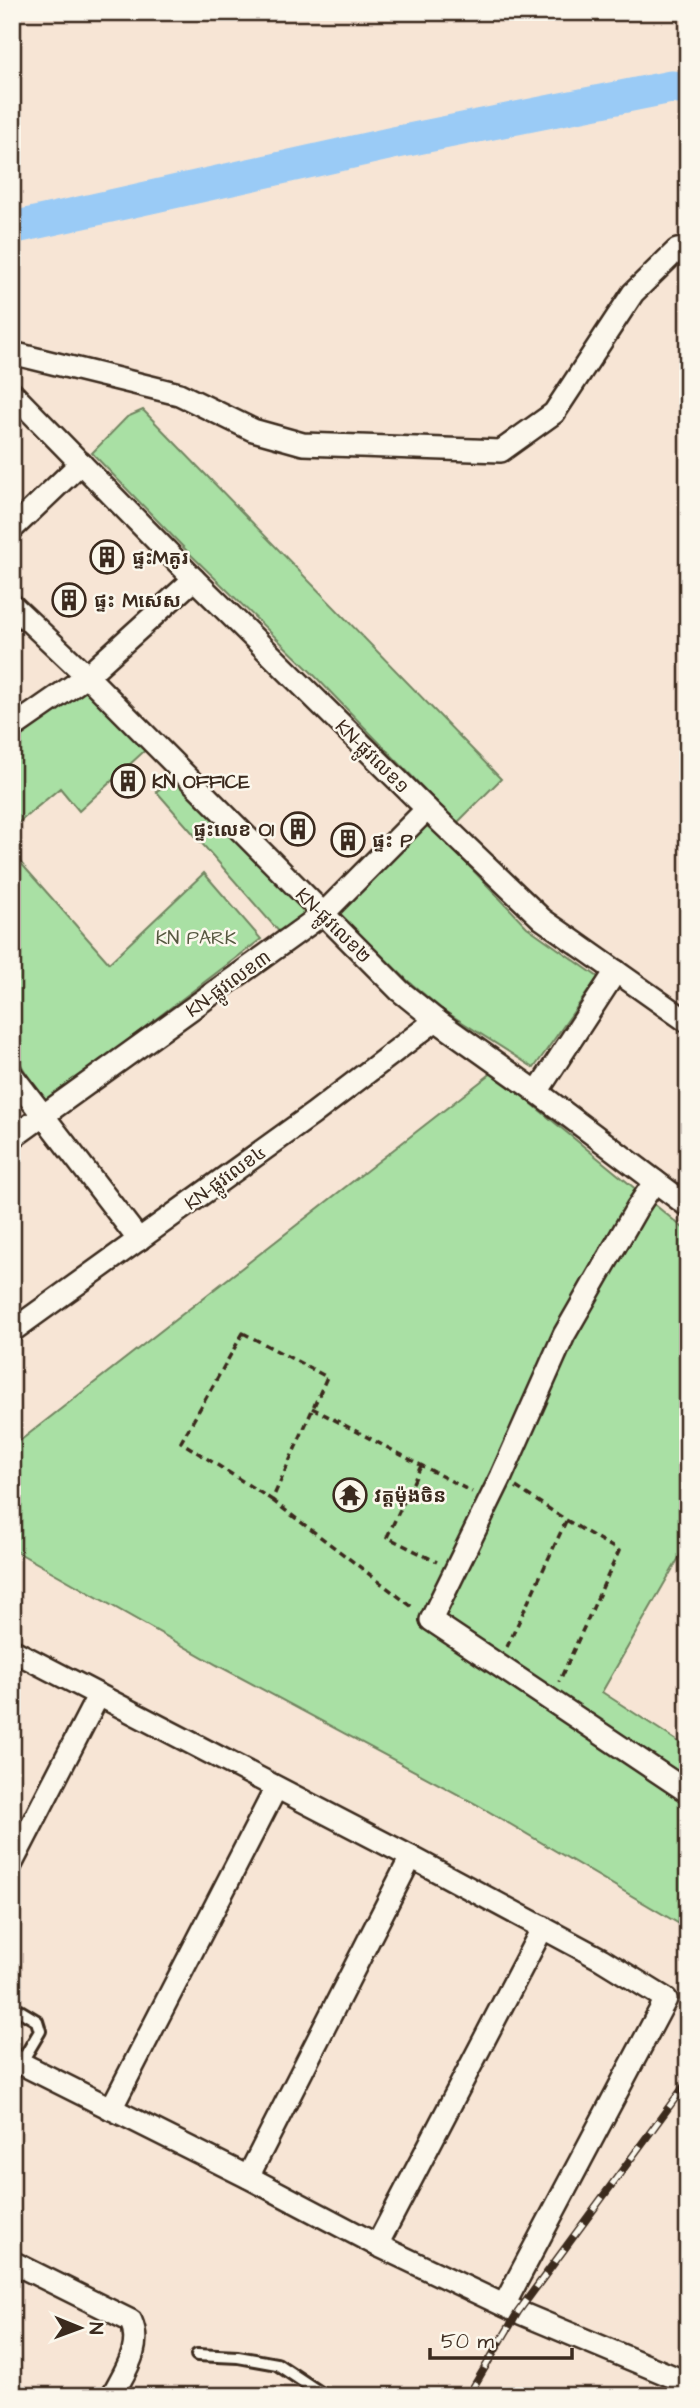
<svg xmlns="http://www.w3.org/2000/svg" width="700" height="2408" font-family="'Architects Daughter','Noto Sans Khmer',sans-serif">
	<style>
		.green { fill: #a9e0a4; stroke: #728561; stroke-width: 2 }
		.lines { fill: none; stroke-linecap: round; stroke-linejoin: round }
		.river { stroke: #9acbf6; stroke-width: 33 }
		.lane-casing { stroke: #3b2a1e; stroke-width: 16 }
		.street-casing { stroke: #3b2a1e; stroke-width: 26 }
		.path { stroke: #3b2a1e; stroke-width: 3.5; stroke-dasharray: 7 5; stroke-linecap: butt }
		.lane { stroke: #fbf7ec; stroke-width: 10 }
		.street { stroke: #fbf7ec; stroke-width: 21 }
		.rail-casing { stroke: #3b2a1e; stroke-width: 8 }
		.rail { stroke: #fbf7ec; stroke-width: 5; stroke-dasharray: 16; stroke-linecap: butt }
		.labels { text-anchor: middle; stroke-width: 5; stroke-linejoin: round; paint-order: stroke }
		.poi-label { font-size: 19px; font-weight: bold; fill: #3b2a1e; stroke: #fbf7ec; text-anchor: start }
		.street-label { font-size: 19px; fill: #3b2a1e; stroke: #fbf7ec }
		.park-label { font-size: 19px; fill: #565840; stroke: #fbf7ec }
	</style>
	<rect width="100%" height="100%" fill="#f7e5d5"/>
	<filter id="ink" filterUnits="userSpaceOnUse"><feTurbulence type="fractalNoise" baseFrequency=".0143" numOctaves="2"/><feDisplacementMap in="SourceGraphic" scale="14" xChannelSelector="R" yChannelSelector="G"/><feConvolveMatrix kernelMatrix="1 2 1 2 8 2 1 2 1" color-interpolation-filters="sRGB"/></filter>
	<g filter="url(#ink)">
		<g class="green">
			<polygon points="143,410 501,779 457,823 312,673 186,550 92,453 127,417"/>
			<polygon points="87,682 153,743 79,811 60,788 12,828 12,737"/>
			<polygon points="182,777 312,911 281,934 156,791"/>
			<polygon points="427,822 527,927 598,977 534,1068 443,1010 407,980 339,914"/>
			<polygon points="12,853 109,963 204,873 261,939 44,1104 12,1049"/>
			<polygon points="493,1072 688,1232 688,1542 602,1692 688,1748 688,1929 476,1804 217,1665 12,1549 12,1447"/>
		</g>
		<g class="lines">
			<polyline class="river" points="12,228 393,143 671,87 688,89"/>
			<defs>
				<g id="lane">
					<polyline points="12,2006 37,2021 40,2031 21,2063"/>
					<polyline points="197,2355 238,2357 277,2364 325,2396"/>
				</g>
				<g id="street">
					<polyline points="12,353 179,394 253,430 303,444 501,451 554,413 633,293 677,250 688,248"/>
					<polyline points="12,393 194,579 427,809 542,919 688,1022"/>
					<polyline points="12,529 81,463"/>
					<polyline points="12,605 87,676 400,991 436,1020 537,1092 688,1206"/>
					<polyline points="12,728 87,676 194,579"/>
					<polyline points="12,1075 139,1240"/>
					<polyline points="537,1092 616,971"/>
					<polyline points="12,1138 323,914 427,809"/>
					<polyline points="655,1181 637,1208 564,1335 501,1477 431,1620 688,1792"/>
					<polyline points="12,1331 313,1114 436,1020"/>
					<polyline points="12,1650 411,1857 601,1959 666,1999 504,2305"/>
					<polyline points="12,1863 98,1696"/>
					<polyline points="12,2059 248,2177 377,2245 518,2312 688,2383"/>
					<polyline points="111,2109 276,1788"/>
					<polyline points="248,2177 411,1857"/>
					<polyline points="377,2245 543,1927"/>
					<path d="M12,2262L131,2321C143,2348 124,2372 112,2396"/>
				</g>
			</defs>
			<use href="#lane" class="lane-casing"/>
			<use href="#street" class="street-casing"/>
			<g class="path">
				<polygon points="243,1333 327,1377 272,1500 181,1442"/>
				<polyline points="312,1408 472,1492"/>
				<polyline points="421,1466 387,1537 437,1562"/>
				<polyline points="516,1487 566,1520 619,1551 559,1682"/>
				<polyline points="272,1500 415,1609"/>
				<polyline points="507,1647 566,1521"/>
			</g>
			<use href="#lane" class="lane"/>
			<use href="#street" class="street"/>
			<defs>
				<polyline id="rail" points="468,2396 518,2312 688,2081"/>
			</defs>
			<use href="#rail" class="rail-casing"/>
			<use href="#rail" class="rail"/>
		</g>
	</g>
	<defs>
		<symbol id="building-ring" viewBox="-11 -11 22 22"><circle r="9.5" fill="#fbf7ec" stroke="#3b2a1e" stroke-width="1.5"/><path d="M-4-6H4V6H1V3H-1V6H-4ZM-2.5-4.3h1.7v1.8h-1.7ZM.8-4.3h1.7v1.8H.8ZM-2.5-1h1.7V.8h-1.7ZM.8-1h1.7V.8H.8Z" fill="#3b2a1e"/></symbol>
		<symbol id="temple-ring" viewBox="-11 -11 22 22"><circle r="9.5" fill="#fbf7ec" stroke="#3b2a1e" stroke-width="1.5"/><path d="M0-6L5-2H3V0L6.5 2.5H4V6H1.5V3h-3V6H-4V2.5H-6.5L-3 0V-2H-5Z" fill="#3b2a1e"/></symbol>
	</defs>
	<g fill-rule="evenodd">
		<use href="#building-ring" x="88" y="538" width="38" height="38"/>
		<use href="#building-ring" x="50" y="581" width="38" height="38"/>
		<use href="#building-ring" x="109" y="762" width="38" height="38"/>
		<use href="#building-ring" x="279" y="810" width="38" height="38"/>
		<use href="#building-ring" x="329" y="821" width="38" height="38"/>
		<use href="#temple-ring" x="331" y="1476" width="38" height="38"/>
	</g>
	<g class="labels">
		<g class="poi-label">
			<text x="132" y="564">ផ្ទះMគូរ</text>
			<text x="94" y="607">ផ្ទះ Mសេស</text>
			<text x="152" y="788">KN OFFICE</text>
			<text x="274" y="836" text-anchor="end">ផ្ទះលេខ O1</text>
			<text x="372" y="847">ផ្ទះ P</text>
			<text x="374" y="1502">វត្តម៉ុងចិន</text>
		</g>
		<g class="street-label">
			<text transform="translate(373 756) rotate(45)" y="7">KN-ផ្លូវលេខ១</text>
			<text transform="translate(334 925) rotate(45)" y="7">KN-ផ្លូវលេខ២</text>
			<text transform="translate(228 983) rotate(-36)" y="7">KN-ផ្លូវលេខ៣</text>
			<text transform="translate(225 1177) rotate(-36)" y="7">KN-ផ្លូវលេខ៤</text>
		</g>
		<g class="park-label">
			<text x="196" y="944">KN PARK</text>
		</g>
	</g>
	<rect width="700" height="2408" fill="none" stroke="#fbf7ec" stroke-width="42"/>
	<rect x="21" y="21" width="658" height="2366" fill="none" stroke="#3b2a1e" stroke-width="2.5" filter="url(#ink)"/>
	<g transform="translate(80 2328) rotate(91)" stroke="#fbf7ec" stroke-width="5" paint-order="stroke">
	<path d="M0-5L12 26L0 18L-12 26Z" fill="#3b2a1e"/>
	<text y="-10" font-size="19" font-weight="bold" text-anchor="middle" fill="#3b2a1e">N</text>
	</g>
	<path d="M430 2348v10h142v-10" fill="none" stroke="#3b2a1e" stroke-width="3.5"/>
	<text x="441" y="2348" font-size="21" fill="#3b2a1e" stroke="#fbf7ec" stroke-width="5" paint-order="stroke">50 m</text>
</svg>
